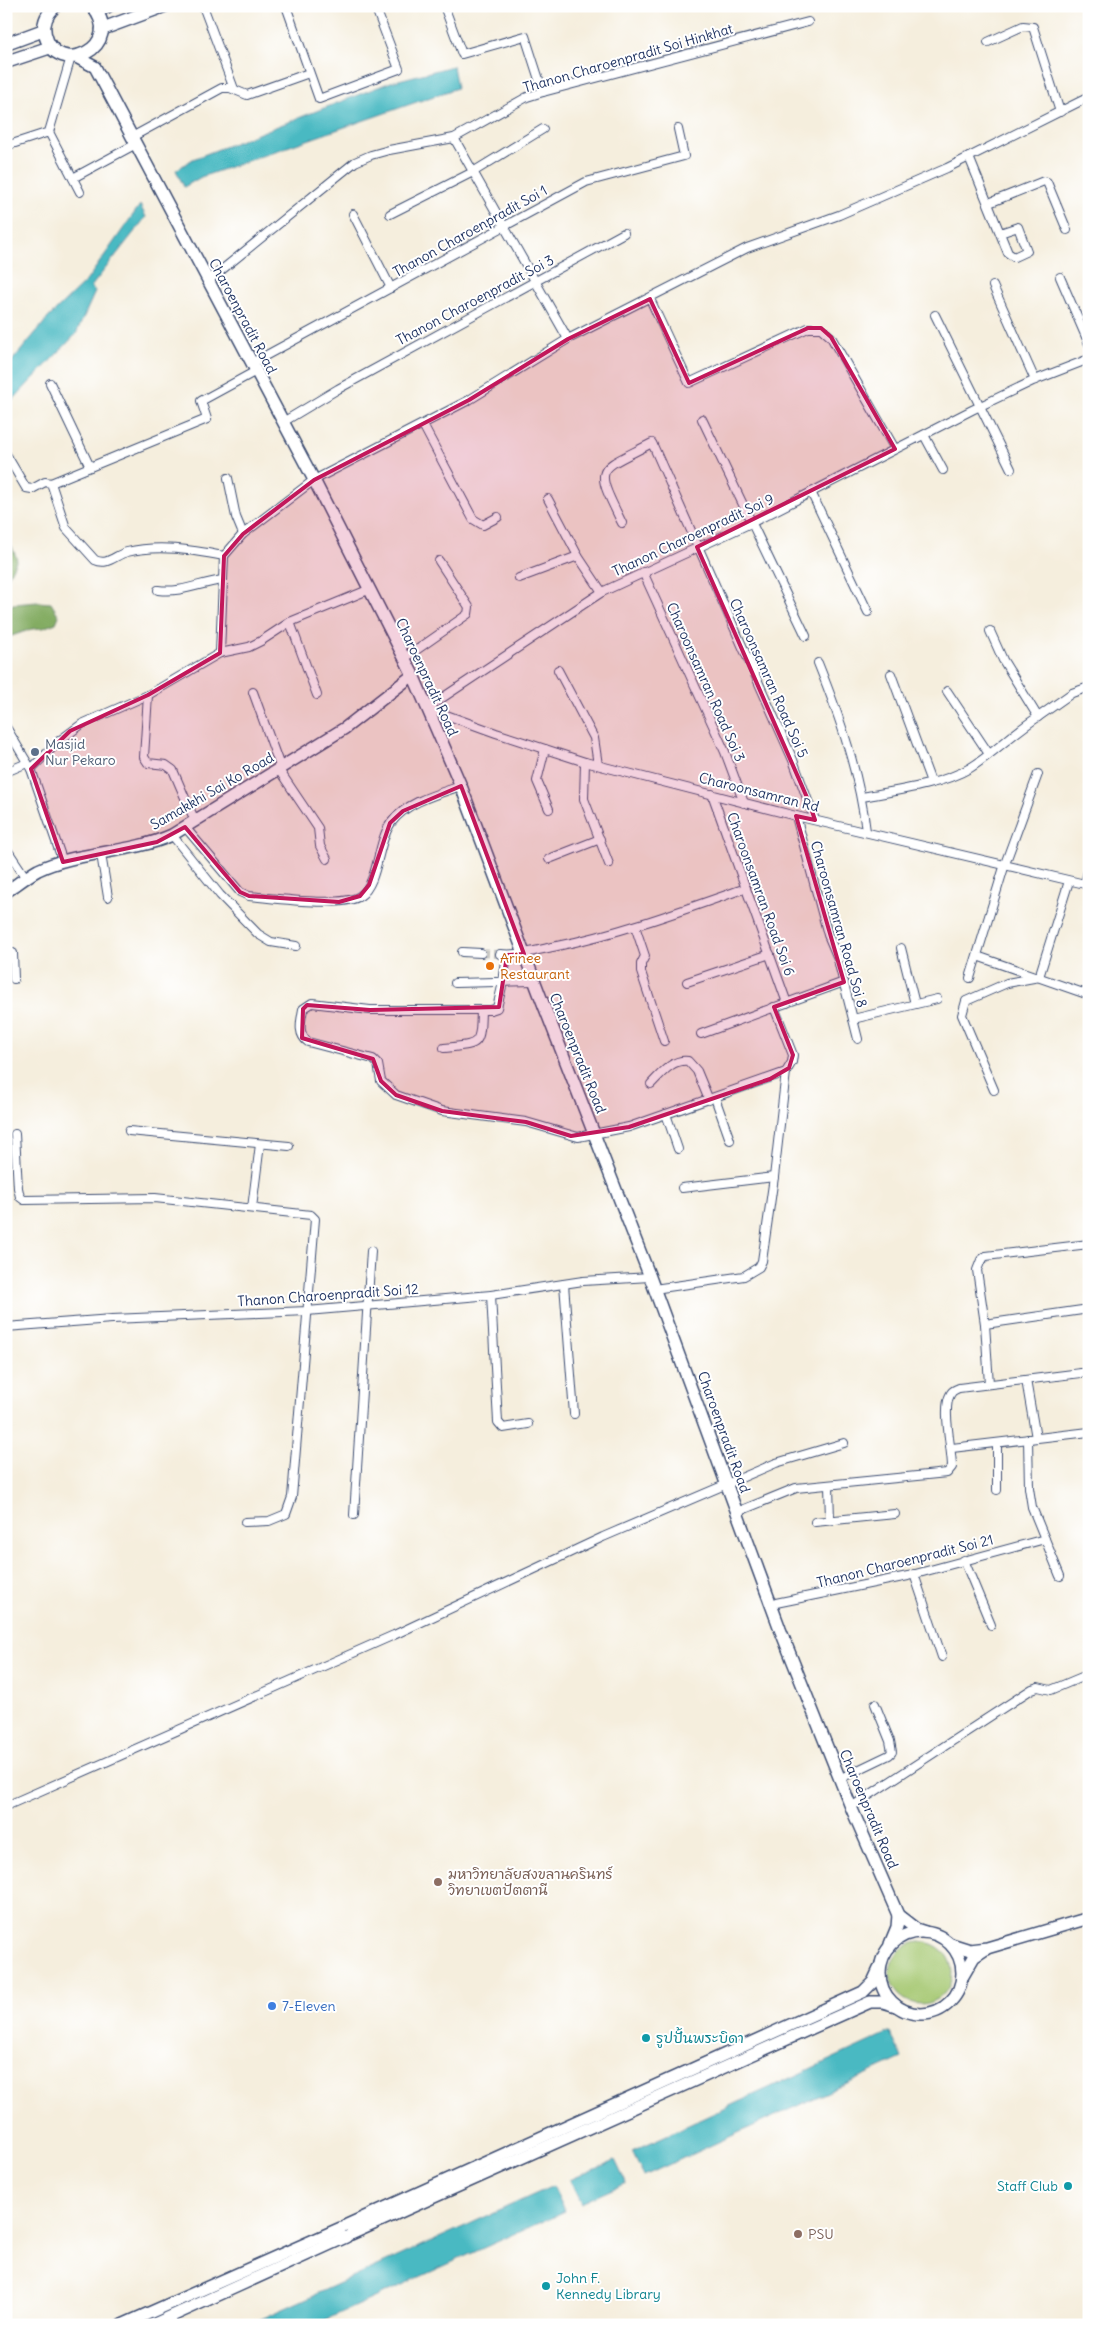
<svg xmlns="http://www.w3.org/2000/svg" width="1095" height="2331" font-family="Delius,'Playpen Sans Thai',sans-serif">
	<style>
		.green { fill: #a4c770; stroke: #607b67 }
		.forest { fill: #83ac62; stroke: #4f6e60 }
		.water { fill: #4ab9c2; stroke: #327490 }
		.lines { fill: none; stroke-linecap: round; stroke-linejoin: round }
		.street-tunnel { stroke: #c9c8c4; stroke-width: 8; stroke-dasharray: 8 4; stroke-linecap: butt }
		.street-casing { stroke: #3c4c71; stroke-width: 10 }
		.secondary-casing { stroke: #3c4c71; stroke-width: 14 }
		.primary-casing { stroke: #3c4c71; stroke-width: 15 }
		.street { stroke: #fff; stroke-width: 8 }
		.secondary { stroke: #fff; stroke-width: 11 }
		.primary { stroke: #fff; stroke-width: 12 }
		.marked { fill: #c2185b; fill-opacity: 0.2; stroke: #c2185b; stroke-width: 4; stroke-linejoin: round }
		.service-dot { fill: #5c6f8a; stroke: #fff; stroke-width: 2 }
		.food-dot { fill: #e8710a; stroke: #fff; stroke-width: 2 }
		.education-dot { fill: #8d6e63; stroke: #fff; stroke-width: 2 }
		.shop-dot { fill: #3f7fe0; stroke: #fff; stroke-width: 2 }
		.culture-dot { fill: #0f9aa8; stroke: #fff; stroke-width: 2 }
		.labels { text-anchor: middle; stroke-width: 4; stroke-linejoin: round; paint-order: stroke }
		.street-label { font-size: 14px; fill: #1b2f5e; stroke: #fff }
		.service-label { font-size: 14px; fill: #4e5e75; stroke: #fff; text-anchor: start }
		.food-label { font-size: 14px; fill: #c56008; stroke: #fff; text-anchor: start }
		.education-label { font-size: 14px; fill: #785e54; stroke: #fff; text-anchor: start }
		.shop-label { font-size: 14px; fill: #366cbe; stroke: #fff; text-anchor: start }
		.culture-label { font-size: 14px; fill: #0d838f; stroke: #fff; text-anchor: start }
	</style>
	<rect width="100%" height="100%" fill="#fff"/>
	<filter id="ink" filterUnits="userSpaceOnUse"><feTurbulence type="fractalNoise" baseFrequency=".02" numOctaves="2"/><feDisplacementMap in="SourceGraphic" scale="10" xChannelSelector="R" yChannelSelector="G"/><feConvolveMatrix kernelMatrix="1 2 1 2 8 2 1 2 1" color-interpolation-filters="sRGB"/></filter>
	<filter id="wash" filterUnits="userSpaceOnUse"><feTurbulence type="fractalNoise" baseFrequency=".0096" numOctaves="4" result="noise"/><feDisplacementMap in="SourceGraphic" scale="20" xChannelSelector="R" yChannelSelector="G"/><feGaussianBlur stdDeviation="1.12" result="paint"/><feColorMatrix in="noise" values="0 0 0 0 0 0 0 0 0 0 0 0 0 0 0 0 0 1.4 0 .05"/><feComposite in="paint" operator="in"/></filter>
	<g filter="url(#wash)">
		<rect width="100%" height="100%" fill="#f5eedd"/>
		<circle class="green" cx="921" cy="1973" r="31"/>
		<g class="forest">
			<polygon points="6,532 17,559 6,581"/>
			<polygon points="38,602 51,603 59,616 56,623 43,628 32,629 6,638 6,609 13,604"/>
		</g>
		<g class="water">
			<polygon points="453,66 457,88 201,177 184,187 176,170 193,159 391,82"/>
			<polygon points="140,205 146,217 91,287 95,292 76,334 6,407 6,368 48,318 87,280"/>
			<polygon points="890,2032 902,2058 644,2176 632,2151"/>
			<polygon points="615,2160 626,2183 581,2203 570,2180"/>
			<polygon points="553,2186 565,2211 314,2325 248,2325"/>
		</g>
	</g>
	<g filter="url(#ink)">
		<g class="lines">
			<polyline class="street-tunnel" points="481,953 500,954"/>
			<defs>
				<g id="street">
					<polyline points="203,6 234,89"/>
					<polyline points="286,6 319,99 399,69 375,6"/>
					<polyline points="444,6 462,54 525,36 543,92"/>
					<polyline points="988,42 1023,26 1033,27 1060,112"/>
					<polyline points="49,132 71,57"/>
					<polyline points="132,137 222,88 230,88 247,95 309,73"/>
					<polyline points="454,138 568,339"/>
					<polyline points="6,146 49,132 80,192"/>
					<polyline points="969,157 1008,253 1014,257 1027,251 1018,227 1000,233"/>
					<polyline points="73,178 136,144"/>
					<polyline points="989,203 1044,181 1047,182 1067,230"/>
					<polyline points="353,214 391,288"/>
					<polyline points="390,214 473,172 543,129"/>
					<polyline points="1060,277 1089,344"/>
					<polyline points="208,281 355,162 371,155 389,150 454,138 527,97 543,92 808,22"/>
					<polyline points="993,286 1035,380"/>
					<polyline points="650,299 689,383 808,328 821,328 831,337 895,449"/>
					<polyline points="935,315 1011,469"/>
					<polyline points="252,363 586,182 684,156 678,129"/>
					<polyline points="50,383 90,467"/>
					<polyline points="702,419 806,636"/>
					<polyline points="283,422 338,389 624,233"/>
					<polyline points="423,425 473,519 483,525 498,517"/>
					<polyline points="924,435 943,470"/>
					<path d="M6,454L26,488L32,489L45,482L51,483L66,528L95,560C108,566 115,555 127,552C159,544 192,550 224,556"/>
					<polyline points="228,478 236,517 243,534"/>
					<polyline points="51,483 207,419 201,401 256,371"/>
					<polyline points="811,492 868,612"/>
					<polyline points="548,499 578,556 602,592"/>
					<path d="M622,523C593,464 596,472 652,443L793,760L815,820"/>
					<polyline points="643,572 725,752 744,803"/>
					<polyline points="519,578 578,556"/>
					<path d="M158,590C183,593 199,583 223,580"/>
					<polyline points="290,622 317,695"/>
					<polyline points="220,653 224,556 243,534 314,480 469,400 568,339 747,248 839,215 947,168 1089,97"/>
					<polyline points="405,658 468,614 469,607 439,561"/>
					<path d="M818,663C840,718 859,772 866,831"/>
					<polyline points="558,670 594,738 598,765"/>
					<polyline points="891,674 931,782"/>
					<polyline points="947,691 989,754"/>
					<polyline points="253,692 281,769"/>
					<polyline points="148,695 144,757 148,763 166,765 173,770 195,821"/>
					<polyline points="427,708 602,592 753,522 972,410 1035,380 1089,359"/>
					<polyline points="427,708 496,733 585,762 796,816 1089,885"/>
					<polyline points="1038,717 1072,693 1089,687"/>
					<polyline points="6,727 31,769 63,862"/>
					<polyline points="545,749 537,781 549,809"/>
					<polyline points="585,762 584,799 609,864"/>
					<polyline points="31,769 59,741 82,724 148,695 220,653 249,647 261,641 290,622 368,590"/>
					<polyline points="279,770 318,828 320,846 327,859"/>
					<polyline points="6,772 27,763"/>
					<polyline points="712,794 787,1003"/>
					<path d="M862,797C895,791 941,785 970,768C994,753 1014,732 1038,717L1003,660L990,631"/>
					<polyline points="796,816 828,935 837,956 858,1039"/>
					<path d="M185,827L240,892L249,896C273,898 342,908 360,896C379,883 377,842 391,823C406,802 437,794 461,786"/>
					<polyline points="172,835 220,895 258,934 271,942 296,946"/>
					<polyline points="6,848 26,878"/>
					<polyline points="101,854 108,897"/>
					<polyline points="549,859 600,839"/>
					<polyline points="1085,884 1089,866"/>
					<polyline points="635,926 645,956 641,964 641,972 664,1041"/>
					<polyline points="901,948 915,1004"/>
					<polyline points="6,951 13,953 14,979"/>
					<polyline points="462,952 481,953"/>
					<path d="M500,954C520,956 538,950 557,946C621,933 683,910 746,888"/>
					<path d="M507,955L503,982L497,1008L491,1010H370L312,1003L303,1009C301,1021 297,1034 308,1042L373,1059L378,1064L381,1081L396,1095L442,1111L526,1122L578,1137L629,1127L786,1072L792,1062L793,1055L774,1007"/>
					<polyline points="977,956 1089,995"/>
					<polyline points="970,978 1005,864 1038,774"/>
					<polyline points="687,982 770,954"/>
					<polyline points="455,983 534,981"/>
					<polyline points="853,1019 937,999"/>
					<polyline points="701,1034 844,982"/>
					<path d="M444,1048C480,1044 480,1047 481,1010"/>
					<path d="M651,1084C662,1073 672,1059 688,1061L697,1071L709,1100"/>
					<polyline points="994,1090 962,1015 966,1001 1007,983 1039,977 1069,881"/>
					<polyline points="715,1098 730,1140"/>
					<polyline points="666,1114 678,1149"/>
					<polyline points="129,1131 289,1146"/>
					<polyline points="15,1134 18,1188 20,1197 24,1200 155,1198 311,1215 315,1219 292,1497 286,1514 269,1521 245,1522"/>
					<polyline points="682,1188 774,1177"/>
					<polyline points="252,1208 260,1144"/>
					<polyline points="564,1284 574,1414"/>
					<polyline points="654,1289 744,1276 759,1267 762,1261 774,1177 786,1072"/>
					<polyline points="491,1295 498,1422 503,1428 528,1424"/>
					<polyline points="985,1324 1089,1309"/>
					<polyline points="6,1327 112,1319 307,1311 491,1295 583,1281 650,1277"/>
					<polyline points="1026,1380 1036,1438"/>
					<polyline points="989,1384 985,1324 977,1270 981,1260 986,1256 1089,1244"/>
					<polyline points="1028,1439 1029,1488 1032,1507 1060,1576"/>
					<polyline points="997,1443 997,1490"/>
					<polyline points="952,1448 1089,1432"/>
					<polyline points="829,1485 830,1520"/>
					<path d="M737,1512L796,1488L947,1473L952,1467C952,1449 942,1409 950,1395C952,1390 955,1390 959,1388L1089,1372"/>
					<polyline points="354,1515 371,1251"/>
					<polyline points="815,1522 895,1514"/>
					<polyline points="964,1560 991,1625"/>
					<polyline points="914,1574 942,1657"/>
					<polyline points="771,1604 908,1576 1045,1539"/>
					<polyline points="839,1779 889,1755 892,1752 890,1741 875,1704"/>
					<polyline points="6,1806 394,1635 603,1537 776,1463 844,1443"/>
					<polyline points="851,1807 1032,1689 1038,1687 1051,1690 1089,1674"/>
				</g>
				<g id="secondary">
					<polyline points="76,57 95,67 314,480 413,675 461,786 539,993 650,1277 780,1629 851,1807 898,1915 916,1929 925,1932"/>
					<path d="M6,892C16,885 27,876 38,870C77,851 130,854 172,835L345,728L413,675"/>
					<circle cx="921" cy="1973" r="41"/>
					<polyline points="890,1944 897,1927 898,1915"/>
					<polyline points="951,1944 970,1950 987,1948 1089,1918"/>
					<polyline points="963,1976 974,1957 986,1949"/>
					<polyline points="347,2225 863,1992 873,1982 879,1969"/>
					<polyline points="351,2234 870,2002 883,2002 896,2006"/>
					<polyline points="122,2325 341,2228"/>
					<polyline points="152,2325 346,2237"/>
				</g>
				<g id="primary">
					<path d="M55,6C47,14 42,23 45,34C56,81 128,46 92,6"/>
					<polyline points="96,11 108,6"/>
					<polyline points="102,29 164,6"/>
					<polyline points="6,44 44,30"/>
					<polyline points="6,62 51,47"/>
				</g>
			</defs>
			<use href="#street" class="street-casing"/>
			<use href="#secondary" class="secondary-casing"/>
			<use href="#primary" class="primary-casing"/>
			<use href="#street" class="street"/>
			<use href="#secondary" class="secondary"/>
			<use href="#primary" class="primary"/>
		</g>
	</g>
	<path class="marked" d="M650,299L689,383L808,328H821L831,337L895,449L697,547L809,802L815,820L796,816L844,982L774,1007L793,1055L789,1068L770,1079L629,1127L571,1136L526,1122L442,1111L396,1095L381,1081L373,1059L302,1038L303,1009L307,1005L370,1010L499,1007L507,955L524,954L461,786L403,811L390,823L369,885L360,896L339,902L249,896L240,892L185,827L157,842L63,862L31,769L70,731L148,695L220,653L224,556L243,534L314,480L469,400L568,339Z"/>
	<circle class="service-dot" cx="35" cy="752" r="5"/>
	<circle class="food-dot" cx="490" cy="966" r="5"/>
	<g class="education-dot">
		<circle cx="438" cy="1882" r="5"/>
		<circle cx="798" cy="2234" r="5"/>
	</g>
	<circle class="shop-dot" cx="272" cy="2006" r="5"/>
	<g class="culture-dot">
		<circle cx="646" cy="2038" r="5"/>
		<circle cx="1068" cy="2186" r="5"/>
		<circle cx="546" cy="2286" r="5"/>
	</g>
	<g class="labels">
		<g class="street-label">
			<text transform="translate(628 58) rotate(-16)" y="5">Thanon Charoenpradit Soi Hinkhat</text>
			<text transform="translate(470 231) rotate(-29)" y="5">Thanon Charoenpradit Soi 1</text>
			<text transform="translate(475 300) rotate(-28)" y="5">Thanon Charoenpradit Soi 3</text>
			<text transform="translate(243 316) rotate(62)" y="5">Charoenpradit Road</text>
			<text transform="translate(693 535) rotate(-25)" y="5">Thanon Charoenpradit Soi 9</text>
			<text transform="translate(427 677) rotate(65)" y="5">Charoenpradit Road</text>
			<text transform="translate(769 678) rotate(66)" y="5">Charoonsamran Road Soi 5</text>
			<text transform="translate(706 682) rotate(66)" y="5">Charoonsamran Road Soi 3</text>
			<text transform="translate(212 791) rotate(-30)" y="5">Samakkhi Sai Ko Road</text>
			<text transform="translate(759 792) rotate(14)" y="5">Charoonsamran Rd</text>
			<text transform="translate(761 894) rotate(70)" y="5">Charoonsamran Road Soi 6</text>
			<text transform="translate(839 924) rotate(74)" y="5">Charoonsamran Road Soi 8</text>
			<text transform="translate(578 1053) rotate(68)" y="5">Charoenpradit Road</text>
			<text transform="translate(328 1295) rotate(-4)" y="5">Thanon Charoenpradit Soi 12</text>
			<text transform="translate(724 1432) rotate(70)" y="5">Charoenpradit Road</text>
			<text transform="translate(905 1561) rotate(-14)" y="5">Thanon Charoenpradit Soi 21</text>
			<text transform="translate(869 1809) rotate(67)" y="5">Charoenpradit Road</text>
		</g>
		<g class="service-label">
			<text x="45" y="749">Masjid<tspan x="45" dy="16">Nur Pekaro</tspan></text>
		</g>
		<g class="food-label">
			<text x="500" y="963">Arinee<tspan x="500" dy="16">Restaurant</tspan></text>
		</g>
		<g class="education-label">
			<text x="448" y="1879">มหาวิทยาลัยสงขลานครินทร์<tspan x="448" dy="16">วิทยาเขตปัตตานี</tspan></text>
			<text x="808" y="2239">PSU</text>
		</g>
		<g class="shop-label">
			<text x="282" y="2011">7-Eleven</text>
		</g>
		<g class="culture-label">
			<text x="656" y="2043">รูปปั้นพระบิดา</text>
			<text x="1058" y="2191" text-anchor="end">Staff Club</text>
			<text x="556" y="2283">John F.<tspan x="556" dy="16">Kennedy Library</tspan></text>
		</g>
	</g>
	<rect width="1095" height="2331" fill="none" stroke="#fff" stroke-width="25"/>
</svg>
